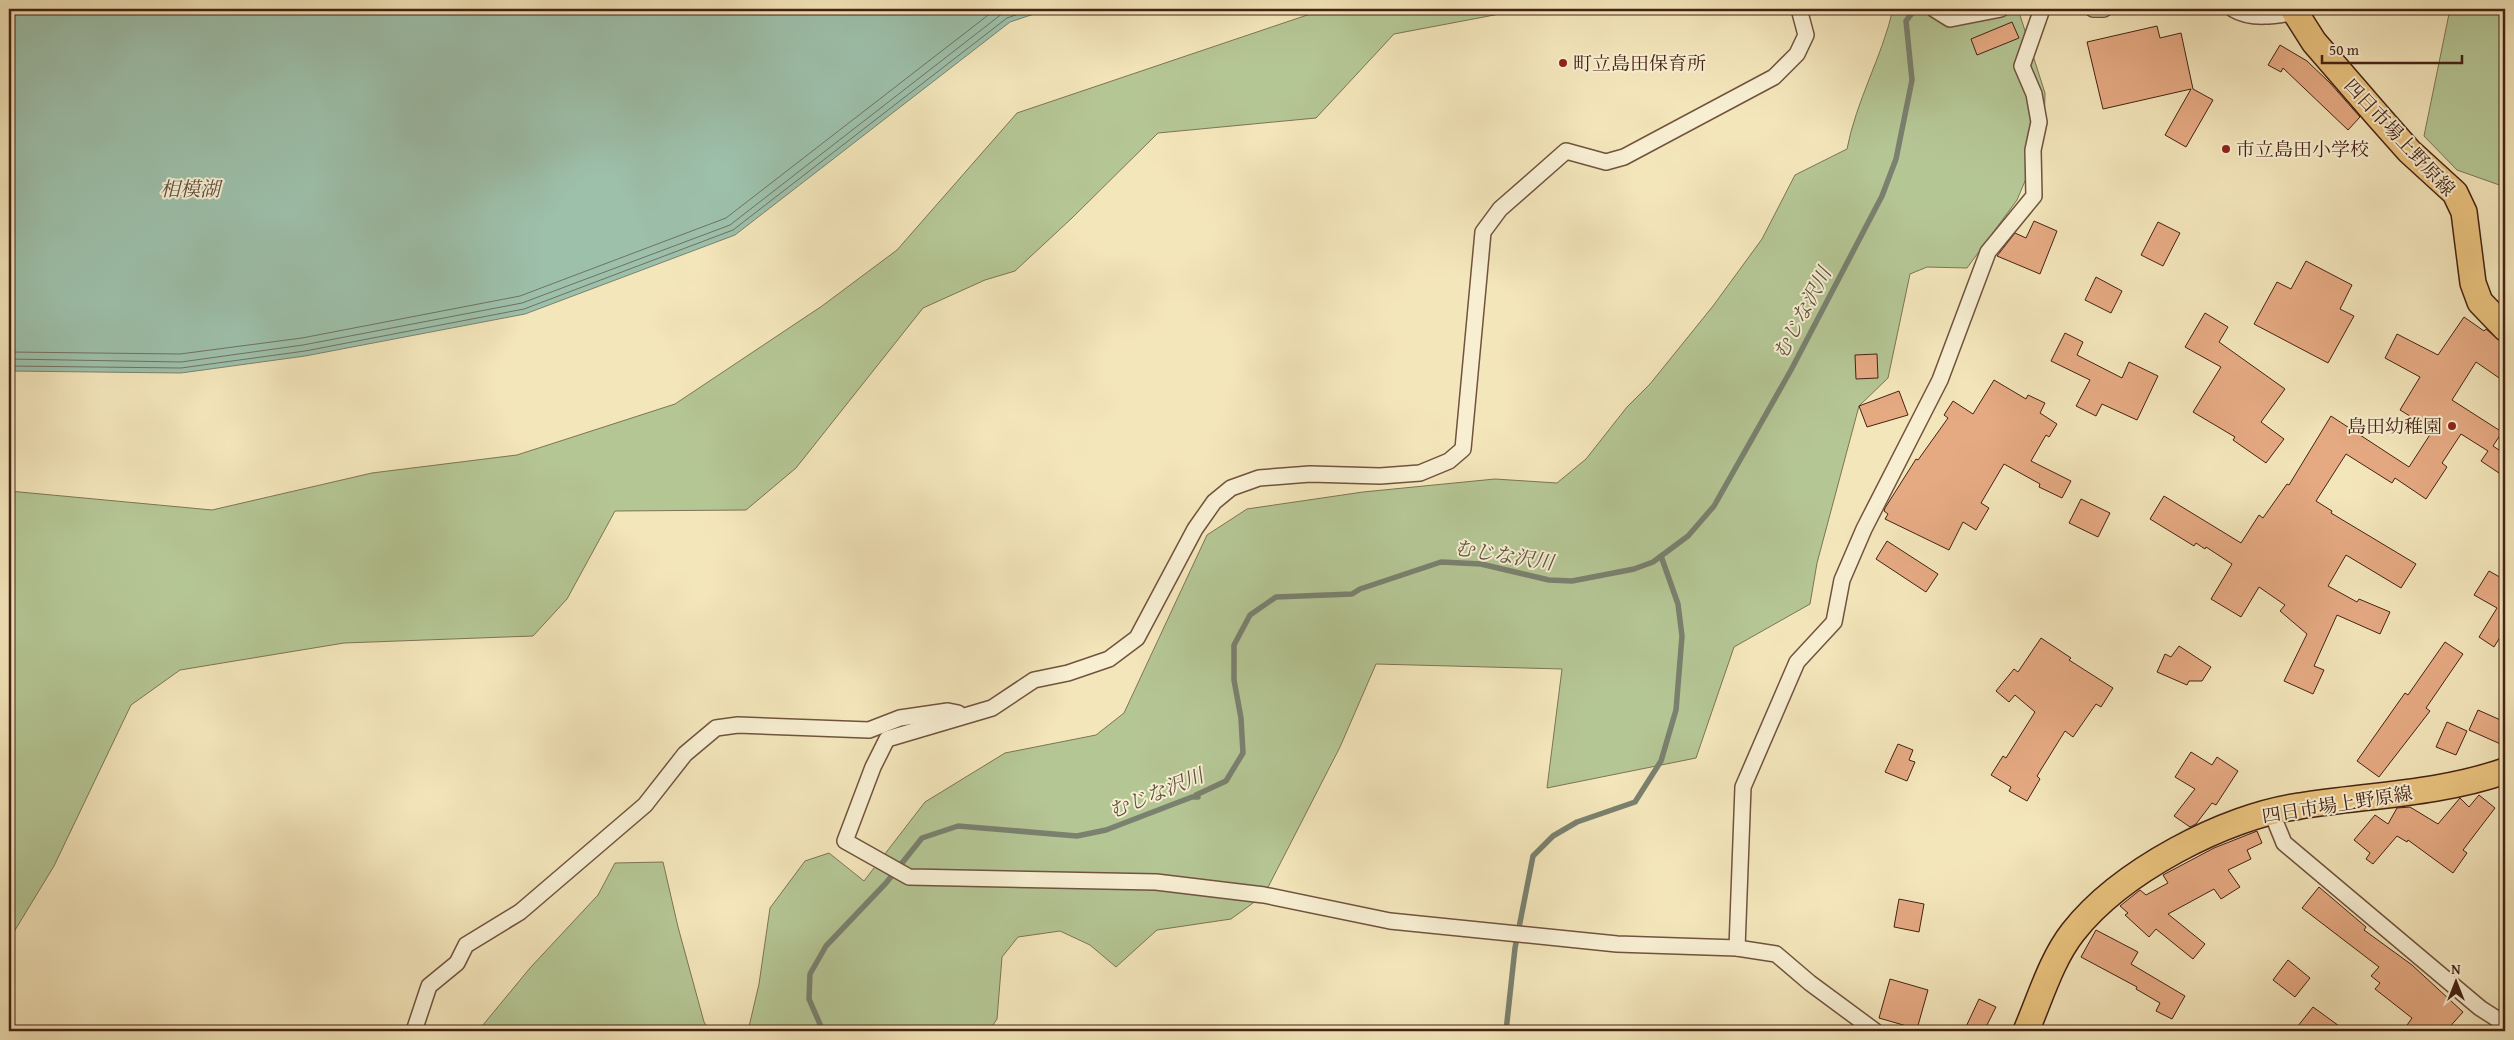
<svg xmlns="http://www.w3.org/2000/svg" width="2514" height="1040" font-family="'Gentium Book Plus','Noto Serif JP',serif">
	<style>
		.green { fill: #b5c695; stroke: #7d7454 }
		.water { fill: #9dc0ab; stroke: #7a816f }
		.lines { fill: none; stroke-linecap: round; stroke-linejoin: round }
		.shore { stroke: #717160; stroke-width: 1 }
		.stream { stroke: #7a816f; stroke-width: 5.5 }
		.building { fill: #e6aa83; stroke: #452214 }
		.street-casing { stroke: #71533e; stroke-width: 18 }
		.primary-casing { stroke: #452214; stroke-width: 28 }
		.street { stroke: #f8efd3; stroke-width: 15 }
		.primary { stroke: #eac37e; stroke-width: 25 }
		.poi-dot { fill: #8f2418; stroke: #f8efd3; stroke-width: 2 }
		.labels { text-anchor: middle; stroke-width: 4; stroke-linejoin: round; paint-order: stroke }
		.poi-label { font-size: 19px; fill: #452214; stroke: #f8efd3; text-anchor: start }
		.street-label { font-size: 19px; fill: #452214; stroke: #f8efd3 }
		.water-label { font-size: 20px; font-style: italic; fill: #5f5141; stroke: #f8efd3 }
	</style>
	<rect width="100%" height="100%" fill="#f4e6bb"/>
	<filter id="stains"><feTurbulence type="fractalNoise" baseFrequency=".004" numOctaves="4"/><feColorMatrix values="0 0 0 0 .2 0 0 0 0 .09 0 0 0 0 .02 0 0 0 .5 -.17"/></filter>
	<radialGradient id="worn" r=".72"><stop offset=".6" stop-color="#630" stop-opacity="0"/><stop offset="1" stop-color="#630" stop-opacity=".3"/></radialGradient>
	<g class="green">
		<polygon points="1325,9 1526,9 1394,34 1316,118 1158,133 1072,218 1015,271 985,280 923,308 796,468 746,510 615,511 567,599 533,636 344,643 180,670 131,705 54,866 9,940 9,491 212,510 372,473 517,455 675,404 822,306 897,250 1017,113"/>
		<path d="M1893,9H2018L2045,93L2044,136L2017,200L1967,268L1927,267L1910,274L1888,378L1859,406L1817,563L1810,604L1734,647L1696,758L1547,788L1562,669L1376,664L1340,747L1264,895L1231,919L1157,930L1116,967L1090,945L1060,931L1018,937L1002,957L997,1019L989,1031H748L759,984L770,908L805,861L829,853L864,881L925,802L1005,753L1096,735L1124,713L1207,535L1247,509L1363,492L1495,479L1557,483L1586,459L1627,407L1650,384L1713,306L1762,239L1795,175L1847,149C1856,101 1882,57 1893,9Z"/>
		<polygon points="2450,9 2505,9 2505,187 2457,170 2424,136"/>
		<polygon points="663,862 678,927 704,1022 710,1031 478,1031 530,968 598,895 615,863"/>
	</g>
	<polygon class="water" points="9,9 1049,9 1010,22 735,235 525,314 305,356 181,373 9,371"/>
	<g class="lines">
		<g class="shore">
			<polyline points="9,352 180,354 302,338 520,296 726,218 996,9"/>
			<polyline points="9,359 181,362 303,345 522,303 730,225 1003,13 1013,9"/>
			<polyline points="9,366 181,368 305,351 524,309 733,230 1007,18 1033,9"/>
		</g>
		<g class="stream">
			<polyline points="823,1031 809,999 810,974 826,946 886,883 922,838 958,826 1077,836 1106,830 1192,797 1198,797 1196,795 1226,781 1243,753 1241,718 1234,680 1234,645 1250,615 1276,597 1352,594 1360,589 1441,562 1481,564 1549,580 1572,581 1634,569 1653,562 1688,536 1714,506 1791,370 1882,196 1896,159 1912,80 1906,21 1915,9"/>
			<polyline points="1506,1031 1515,948 1533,856 1553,836 1577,822 1635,802 1661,761 1676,710 1682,636 1678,604 1661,556"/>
		</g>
	</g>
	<g class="building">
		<polygon points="2012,22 2019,38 1977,55 1971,39"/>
		<polygon points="2157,26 2160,38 2181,33 2193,89 2213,100 2186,147 2165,135 2191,89 2103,109 2087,42"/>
		<polygon points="2280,45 2307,61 2330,83 2360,117 2348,130 2283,68 2281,72 2268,65"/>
		<polygon points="2034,221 2057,231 2040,274 1997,256 2015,233 2026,238"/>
		<polygon points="2158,222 2180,233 2163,266 2141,255"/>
		<polygon points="2306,261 2352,285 2340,309 2354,316 2328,363 2254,324 2277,282 2291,289"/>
		<polygon points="2096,277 2122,291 2111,313 2085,300"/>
		<polygon points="2205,313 2228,327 2219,342 2285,389 2261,422 2284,439 2266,463 2233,440 2235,437 2193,412 2221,367 2185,347"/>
		<polygon points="2464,317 2484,331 2486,329 2501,342 2505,342 2505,382 2476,362 2452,400 2502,432 2493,446 2505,454 2505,462 2499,473 2481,461 2488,451 2461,434 2442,463 2447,467 2426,499 2395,478 2392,483 2346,454 2316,501 2332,511 2331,513 2416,564 2401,588 2346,555 2328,586 2357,602 2359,599 2390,612 2380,634 2337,615 2314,666 2324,670 2313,694 2284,681 2307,634 2280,611 2285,605 2259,587 2241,617 2211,599 2232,564 2206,547 2205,549 2196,543 2194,546 2150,519 2164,496 2241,543 2259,515 2263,518 2287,484 2289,485 2331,416 2409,467 2433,430 2400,410 2420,377 2385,358 2397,334 2438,355"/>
		<polygon points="2065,333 2083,342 2077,355 2122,378 2129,362 2158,376 2137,420 2102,404 2096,416 2076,406 2090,380 2051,361"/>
		<polygon points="1877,354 1878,378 1856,379 1855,355"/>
		<polygon points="1994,380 2026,399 2028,395 2045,403 2040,413 2057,424 2049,437 2046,435 2031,461 2071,481 2062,498 2039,487 2040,484 2004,464 1981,503 1989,508 1976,530 1963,522 1949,550 1885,519 1888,514 1884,511 1885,508 1916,459 1918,460 1948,418 1944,415 1953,401 1973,414"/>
		<polygon points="1899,391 1908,415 1867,427 1859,406"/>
		<polygon points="2081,499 2110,513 2098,537 2069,523"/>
		<polygon points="1887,541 1938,574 1926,592 1876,559"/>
		<polygon points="2489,571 2505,580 2505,629 2494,647 2479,637 2497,608 2474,595"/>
		<polygon points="2041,638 2071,658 2069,660 2113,688 2101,707 2096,704 2073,737 2065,731 2037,776 2040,779 2027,801 2009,791 2011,787 1991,775 2003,756 2006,758 2035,712 2015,695 2009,702 1996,691 2014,669 2018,672"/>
		<polygon points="2445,642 2463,654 2426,708 2430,711 2379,777 2357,761 2405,693 2408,695"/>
		<polygon points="2179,646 2211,667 2202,681 2189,681 2187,685 2157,672 2165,654 2171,657"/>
		<polygon points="2478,710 2505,722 2505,746 2469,730"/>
		<polygon points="2447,722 2467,731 2456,755 2436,747"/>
		<polygon points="1898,744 1913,750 1909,760 1915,762 1907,781 1885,772"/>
		<polygon points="2191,752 2212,765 2217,757 2238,771 2216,805 2212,803 2196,824 2190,827 2174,816 2195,789 2175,777"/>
		<polygon points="2479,795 2495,808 2463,850 2467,853 2453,873 2408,840 2407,842 2397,836 2373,864 2366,859 2370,853 2354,840 2375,815 2388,824 2397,808 2410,807 2438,824 2460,798 2469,807"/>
		<polygon points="2257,831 2262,843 2247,850 2251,859 2228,870 2240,887 2221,899 2214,889 2168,914 2205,944 2193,959 2156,929 2149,937 2125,915 2128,913 2120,906 2140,890 2146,895 2168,883 2163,875 2214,848"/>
		<polygon points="2319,887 2366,927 2364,930 2412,965 2463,1012 2446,1031 2403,1031 2412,1018 2375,989 2380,983 2371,976 2379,967 2302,908"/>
		<polygon points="1899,899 1924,904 1919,932 1894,927"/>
		<polygon points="2096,930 2138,952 2131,964 2185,996 2172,1019 2156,1011 2160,1003 2136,989 2137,987 2081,957"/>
		<polygon points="2288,960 2310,978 2295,997 2273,980"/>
		<polygon points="1890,979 1928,990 1917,1029 1879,1018"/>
		<polygon points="1979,999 1996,1007 1984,1031 1964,1031"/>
		<polygon points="2313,1007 2346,1031 2294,1031"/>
	</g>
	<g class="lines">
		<defs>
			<g id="street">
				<polyline points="1799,9 1806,35 1797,54 1774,77 1624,157 1606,162 1566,151 1500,209 1483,232 1463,449 1449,461 1420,473 1380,476 1310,474 1259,478 1231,488 1214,502 1195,529 1137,638 1109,659 1068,673 1034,680 992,708 887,739 873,767 845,841 909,877 1156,882 1264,895 1390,921 1617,944 1737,948 1776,954 1810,983 1875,1031"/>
				<polyline points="1934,9 1950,19 2001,9"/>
				<polyline points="2093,9 2104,9"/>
				<path d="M2233,9C2251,20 2276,16 2294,12"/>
				<polyline points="2271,811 2284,843 2480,1008 2505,1024"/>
				<polyline points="1737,948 1743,787 1797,662 1834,622 1842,580 1864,529 1940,380 1988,252 2034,196 2033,150 2039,122 2034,94 2022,66 2042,9"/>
				<polyline points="414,1031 429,986 457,963 466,945 520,912 645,805 685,754 716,728 738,725 869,730 900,718 948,711 958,713"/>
			</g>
			<g id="primary">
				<polyline points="2293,9 2314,42 2378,116 2409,151 2455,193 2464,212 2473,283 2480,302 2505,328"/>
				<path d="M2026,1031C2040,999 2051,960 2073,932C2120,872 2225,816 2300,806C2369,795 2439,794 2505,771"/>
			</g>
		</defs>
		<use href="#street" class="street-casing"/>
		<use href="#primary" class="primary-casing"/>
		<use href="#street" class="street"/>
		<use href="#primary" class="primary"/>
	</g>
	<g class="poi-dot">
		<circle cx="1563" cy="63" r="5"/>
		<circle cx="2226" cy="149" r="5"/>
		<circle cx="2452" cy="426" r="5"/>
	</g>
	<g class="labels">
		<g class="poi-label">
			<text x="1573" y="70">町立島田保育所</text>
			<text x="2236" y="156">市立島田小学校</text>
			<text x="2442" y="433" text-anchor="end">島田幼稚園</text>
		</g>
		<g class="street-label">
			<text transform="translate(2400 137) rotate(47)" y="7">四日市場上野原線</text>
			<text transform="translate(2337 804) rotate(-9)" y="7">四日市場上野原線</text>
		</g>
		<g class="water-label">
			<text x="190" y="196">相模湖</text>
			<text transform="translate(1802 313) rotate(-62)" y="7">むじな沢川</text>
			<text transform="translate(1504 555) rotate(9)" y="7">むじな沢川</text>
			<text transform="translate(1156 793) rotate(-22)" y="7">むじな沢川</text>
		</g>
	</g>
	<rect width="2514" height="1040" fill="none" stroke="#f4e6bb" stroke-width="30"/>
	<rect x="10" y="10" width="2494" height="1020" fill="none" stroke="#452214" stroke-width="2.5"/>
	<rect x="15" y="15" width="2484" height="1010" fill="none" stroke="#452214"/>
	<g transform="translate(2456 982)" stroke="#f8efd3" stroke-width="4" paint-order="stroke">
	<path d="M0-4L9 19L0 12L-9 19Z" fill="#452214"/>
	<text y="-8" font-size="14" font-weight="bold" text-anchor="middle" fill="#452214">N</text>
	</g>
	<path d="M2322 55v8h140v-8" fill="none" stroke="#452214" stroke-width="2.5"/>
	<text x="2329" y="55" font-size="15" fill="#452214" stroke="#f8efd3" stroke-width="4" paint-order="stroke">50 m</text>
	<rect width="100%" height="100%" filter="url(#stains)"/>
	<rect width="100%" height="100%" fill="url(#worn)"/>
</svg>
